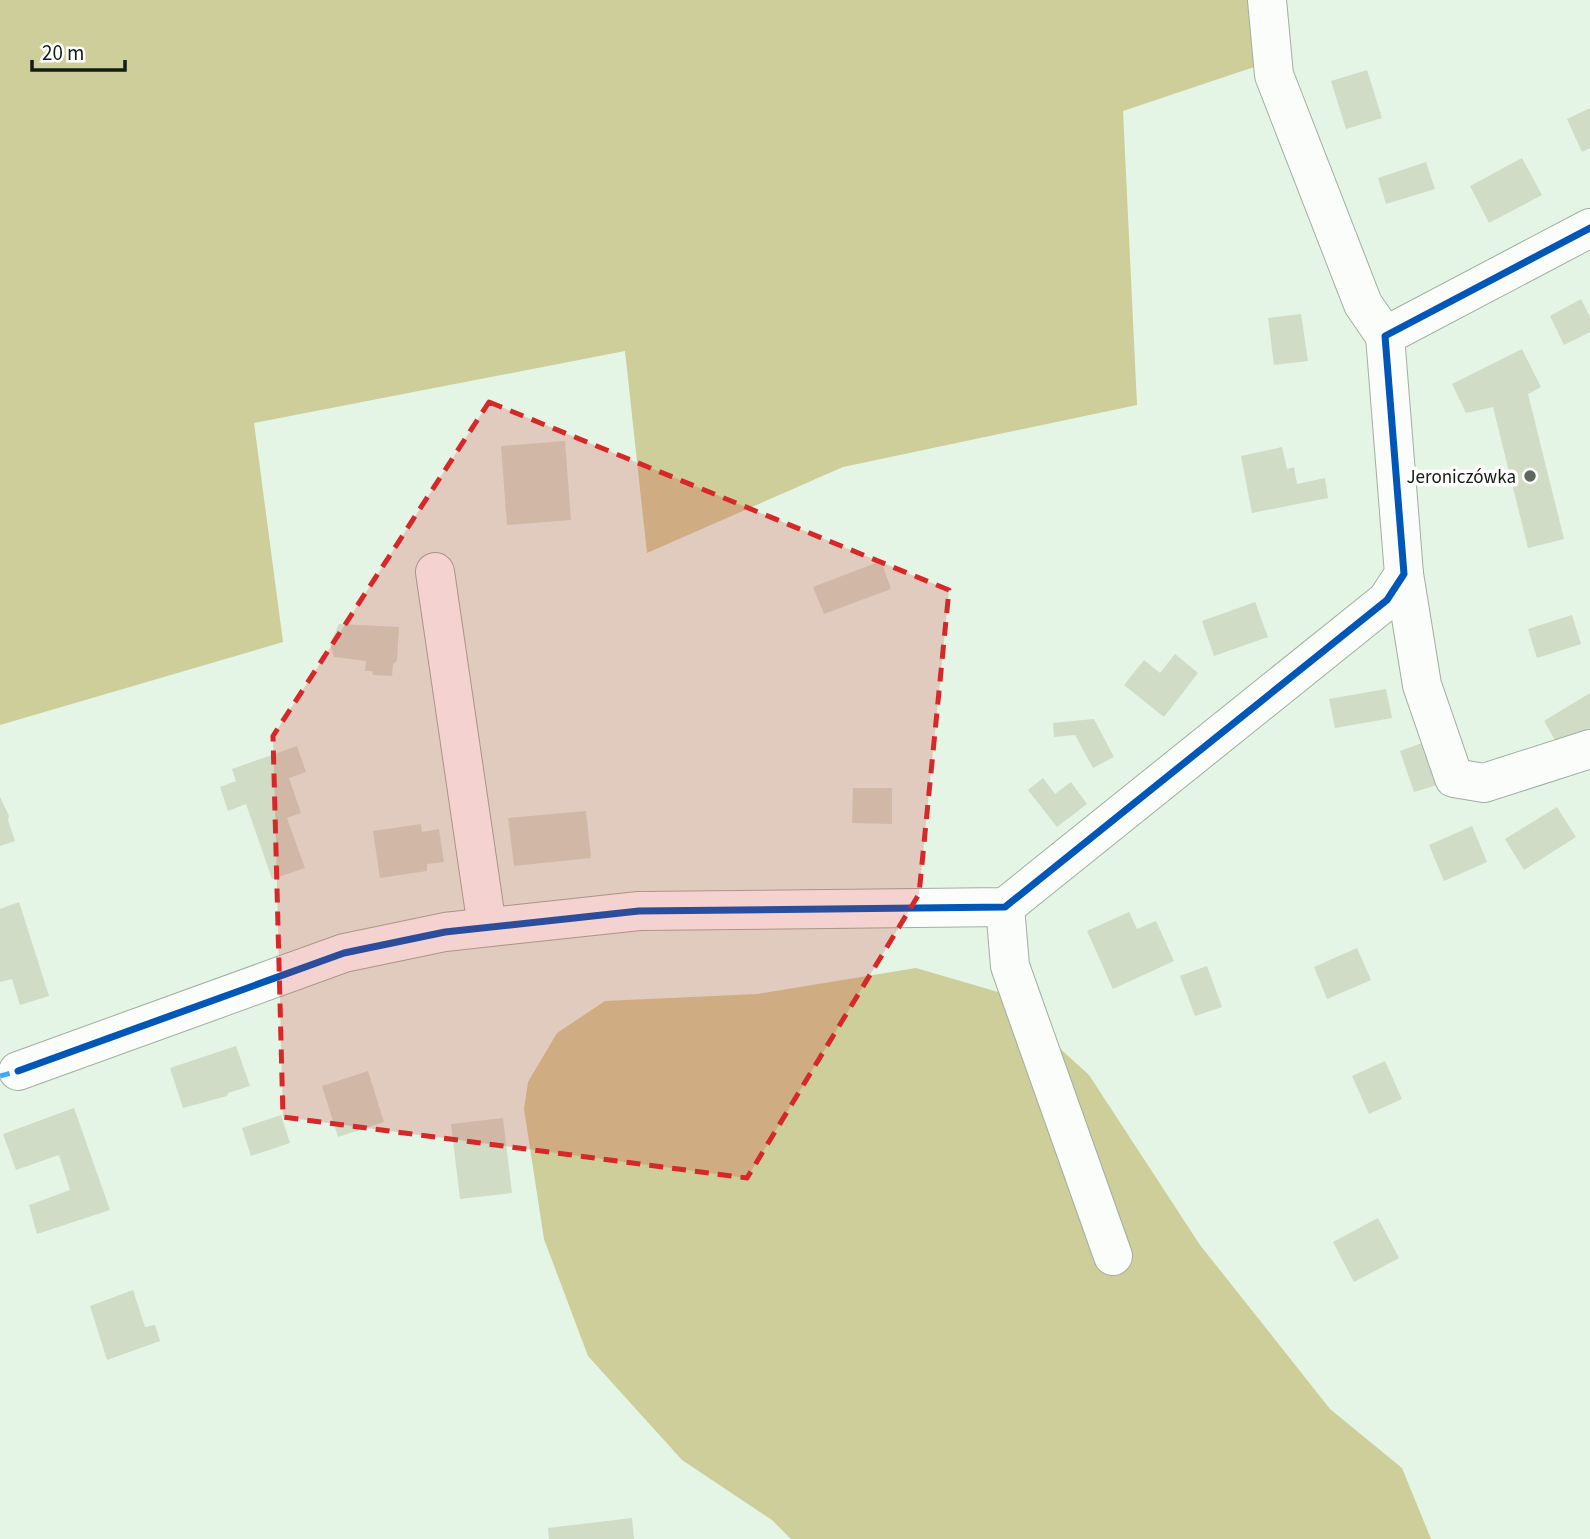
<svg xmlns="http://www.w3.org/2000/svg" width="1590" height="1539" font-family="'Source Sans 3',sans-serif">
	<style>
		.forest { fill: #cdce99 }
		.building { fill: #d0dcc6 }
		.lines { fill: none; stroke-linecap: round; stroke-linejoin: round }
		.minor-casing { stroke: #a2aea2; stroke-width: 40 }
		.minor { stroke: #fbfdfb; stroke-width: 38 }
		.quiet { stroke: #3fa9f5; stroke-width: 5; stroke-dasharray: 10 5; stroke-linecap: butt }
		.cycleway-casing { stroke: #fefefe; stroke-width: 11 }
		.cycleway { stroke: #0057b8; stroke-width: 7 }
		.marked { fill: #d62828; fill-opacity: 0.2; stroke: #d62828; stroke-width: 5; stroke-dasharray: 14 9; stroke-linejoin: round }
		.poi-dot { fill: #5c685c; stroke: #fefefe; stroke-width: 2.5 }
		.labels { text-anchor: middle; stroke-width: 7; stroke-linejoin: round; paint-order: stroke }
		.poi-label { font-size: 19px; fill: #121c12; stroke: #fefefe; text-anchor: end }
	</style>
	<rect width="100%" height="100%" fill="#e4f4e5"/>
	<g class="forest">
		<polygon points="0,0 1252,0 1257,66 1123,111 1137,405 843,467 647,553 625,351 254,423 283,642 0,725"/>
		<polygon points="916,968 998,992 1089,1075 1200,1245 1330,1409 1402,1468 1431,1539 791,1539 772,1520 682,1460 588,1356 544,1239 524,1109 528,1082 557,1033 605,1001 757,994"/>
	</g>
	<g class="building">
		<polygon points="1367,70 1382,118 1346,129 1331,81"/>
		<polygon points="1590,108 1590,148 1582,152 1567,119"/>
		<polygon points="1522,158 1542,195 1489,223 1470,186"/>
		<polygon points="1426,162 1435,189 1386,204 1378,178"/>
		<polygon points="1581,299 1590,317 1590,332 1564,345 1550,316"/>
		<polygon points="1301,314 1308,361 1274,365 1268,318"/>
		<polygon points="1522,349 1541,387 1528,394 1564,539 1528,548 1493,407 1466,413 1452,384"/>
		<polygon points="565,441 571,520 507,525 501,446"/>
		<polygon points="1282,447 1287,469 1294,467 1297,484 1325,478 1328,498 1252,513 1241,456"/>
		<polygon points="881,561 891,589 824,614 813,587"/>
		<polygon points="1255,602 1268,637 1214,656 1202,621"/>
		<polygon points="1572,615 1581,644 1537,658 1528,629"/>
		<polygon points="339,624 399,627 397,661 393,664 392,676 373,675 372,671 365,671 366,661 334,657 330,644"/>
		<polygon points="1175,654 1198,673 1164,717 1124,685 1144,660 1160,673"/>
		<polygon points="1386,689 1392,718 1335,728 1329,699"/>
		<polygon points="1590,693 1590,728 1559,747 1544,721"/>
		<polygon points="1094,719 1114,757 1093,768 1075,735 1054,737 1053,723"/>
		<polygon points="1422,743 1437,785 1414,792 1400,751"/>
		<polygon points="297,746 306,772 289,778 301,813 287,818 305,868 272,879 246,804 228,811 220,787 236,781 232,769"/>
		<polygon points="1043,778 1055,794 1071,782 1087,804 1057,827 1028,790"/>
		<polygon points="853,788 892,788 892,824 852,823"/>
		<polygon points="0,797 9,816 8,820 15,841 0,846"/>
		<polygon points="1557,807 1576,837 1524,870 1505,839"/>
		<polygon points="586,811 591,858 514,866 508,818"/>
		<polygon points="421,824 422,832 439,829 444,862 427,864 427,871 380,878 373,831"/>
		<polygon points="1472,826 1487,862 1444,881 1429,845"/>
		<polygon points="19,902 49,996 20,1005 12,979 0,982 0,909"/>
		<polygon points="1129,912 1137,929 1156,921 1174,961 1113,989 1087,931"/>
		<polygon points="1357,948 1371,980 1327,999 1314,967"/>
		<polygon points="1207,966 1222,1007 1195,1016 1180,976"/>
		<polygon points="236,1046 250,1086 228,1093 227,1096 183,1108 170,1068"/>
		<polygon points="1385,1061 1402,1099 1369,1114 1352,1076"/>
		<polygon points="368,1071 384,1122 338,1137 322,1086"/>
		<polygon points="74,1108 110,1210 37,1234 29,1205 70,1190 59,1155 16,1170 3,1134"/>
		<polygon points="281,1115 290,1143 251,1156 242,1128"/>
		<polygon points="503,1118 512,1193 460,1199 451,1124"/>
		<polygon points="1378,1218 1399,1258 1354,1282 1333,1242"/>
		<polygon points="133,1290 145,1327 155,1325 160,1341 107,1360 90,1306"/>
		<polygon points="632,1518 634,1539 549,1539 548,1528"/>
	</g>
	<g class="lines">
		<defs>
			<g id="minor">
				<polyline points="1267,0 1274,75 1363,304 1385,336"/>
				<polyline points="435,572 487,927"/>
				<polyline points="1404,574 1422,685 1454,778 1484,783 1590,749"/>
				<polyline points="1005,907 1010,966 1113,1256"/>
				<polyline points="18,1071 344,953 445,932 639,911 1005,907 1387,600 1404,574 1385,336 1590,228"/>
			</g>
		</defs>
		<use href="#minor" class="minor-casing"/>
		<use href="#minor" class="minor"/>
		<polyline class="quiet" points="0,1076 18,1071"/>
		<defs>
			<polyline id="cycleway" points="18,1071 344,953 445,932 639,911 1005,907 1387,600 1404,574 1385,336 1590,228"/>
		</defs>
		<use href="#cycleway" class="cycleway-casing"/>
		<use href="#cycleway" class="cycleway"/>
	</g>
	<path class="marked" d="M489,402L949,590L919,894L747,1178L283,1117L273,736Z"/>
	<circle class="poi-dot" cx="1530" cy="476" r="7"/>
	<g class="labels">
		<g class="poi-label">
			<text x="1516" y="483">Jeroniczówka</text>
		</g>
	</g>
	<path d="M32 60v10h93v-10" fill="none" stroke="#121c12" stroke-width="3.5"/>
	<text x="42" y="60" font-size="21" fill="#121c12" stroke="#fefefe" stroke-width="5" paint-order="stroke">20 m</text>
</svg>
